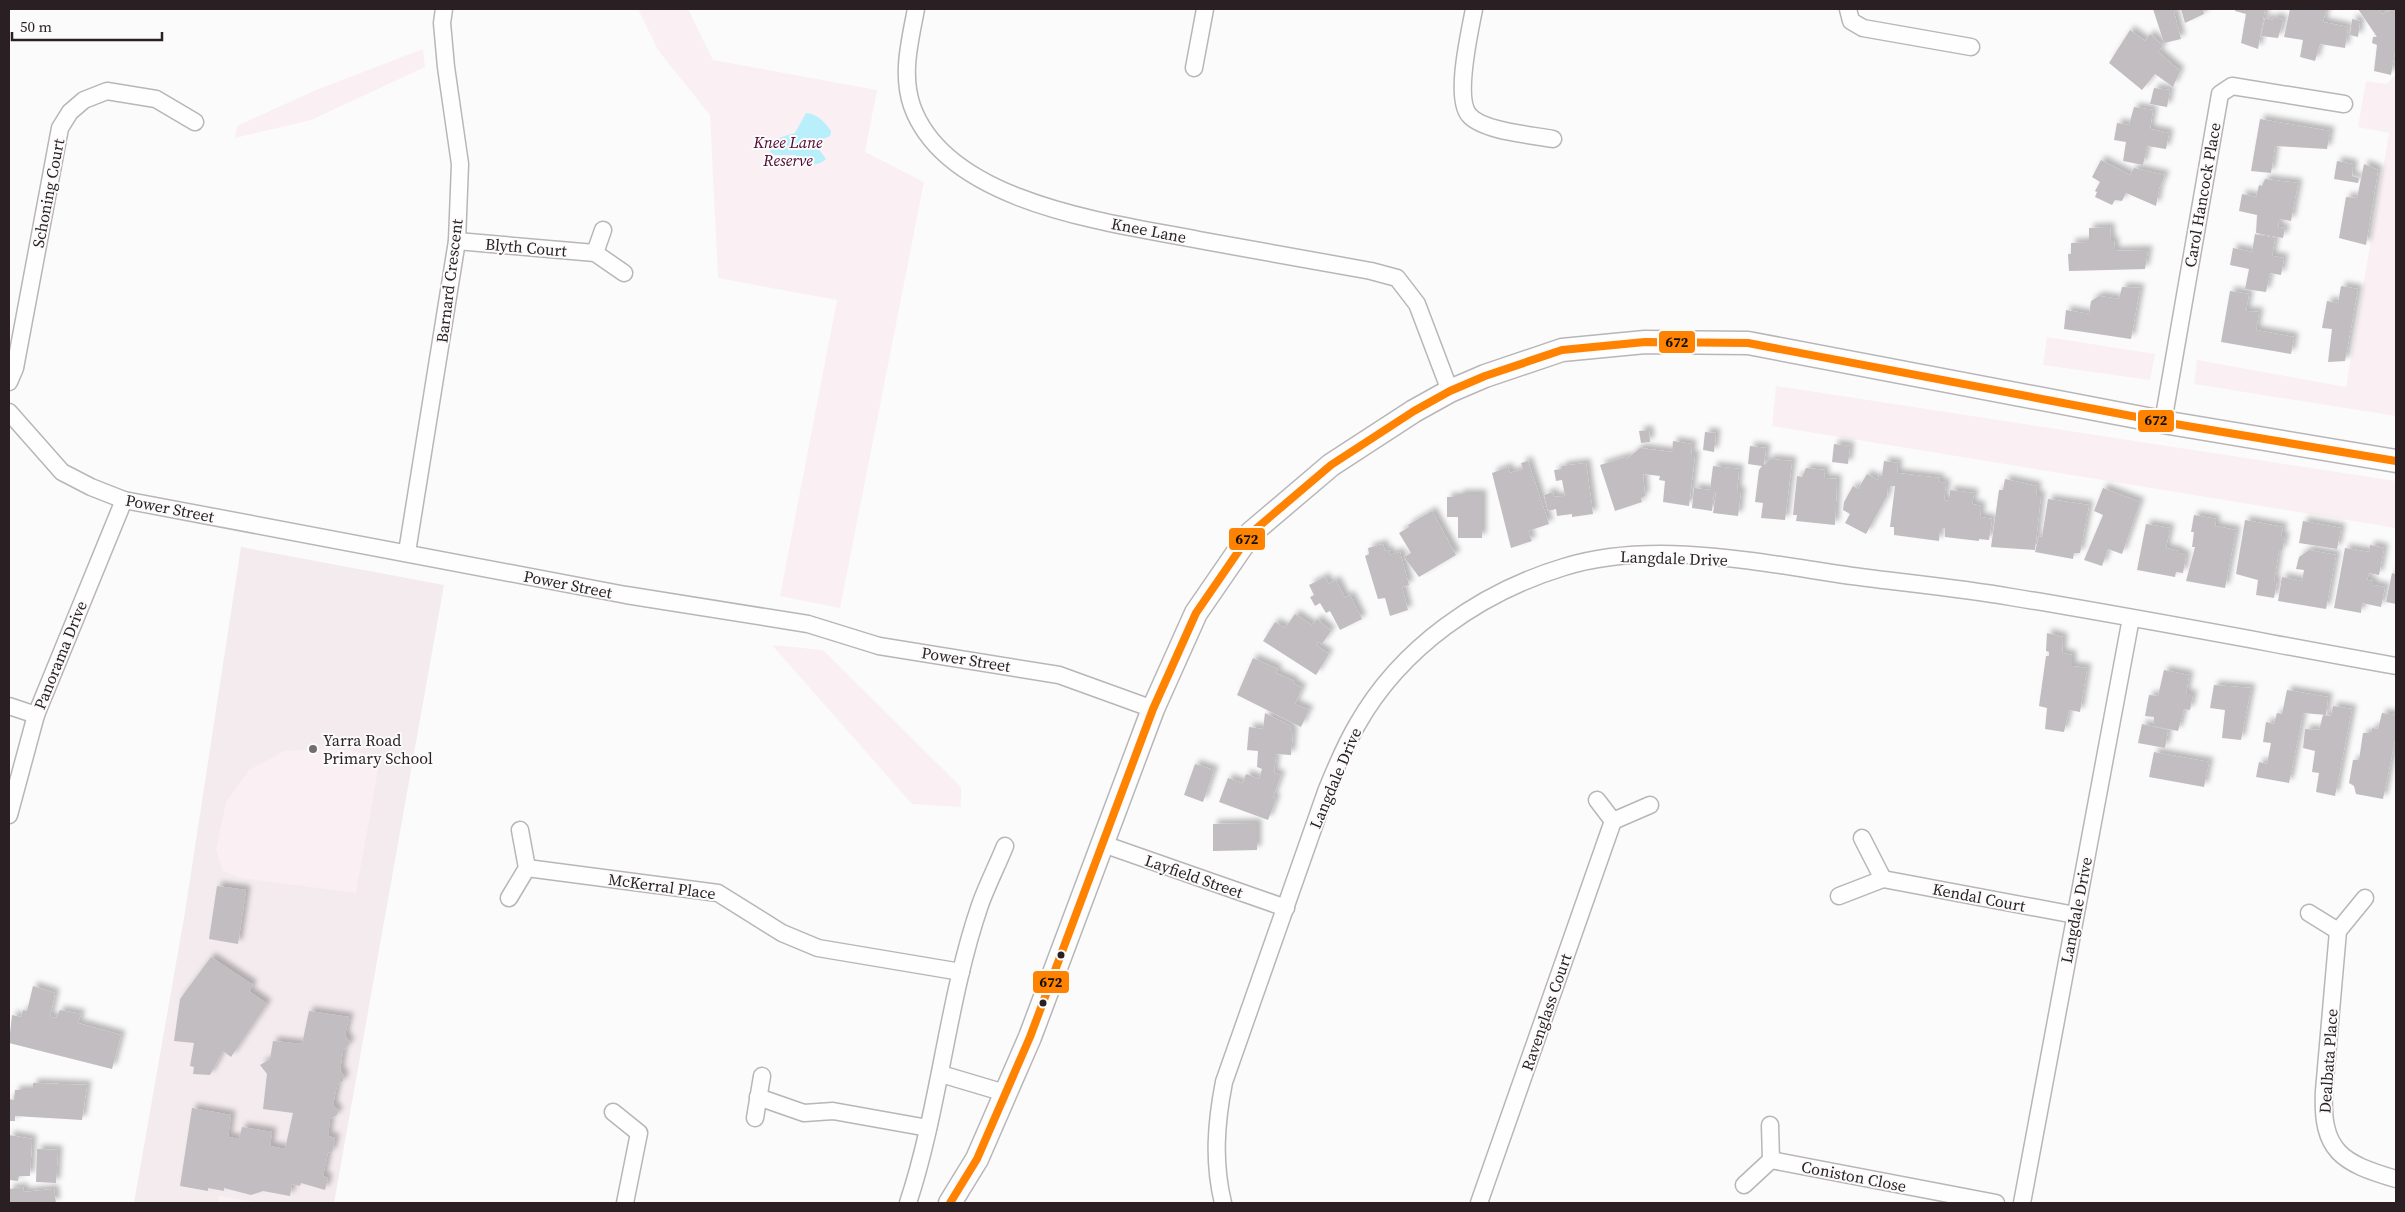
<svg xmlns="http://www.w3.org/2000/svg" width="2405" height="1212" font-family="'Source Serif 4',serif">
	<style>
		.built { fill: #f3ebee }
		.green { fill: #faeff3 }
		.water { fill: #b8effb }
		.building { fill: #c2bdc0; filter: url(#shadow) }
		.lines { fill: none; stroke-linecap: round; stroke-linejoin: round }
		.minor-casing { stroke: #bab5b7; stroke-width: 19 }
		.secondary-casing { stroke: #bab5b7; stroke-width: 25 }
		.minor { stroke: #fefefe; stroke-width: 16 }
		.secondary { stroke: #fefefe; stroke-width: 22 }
		.bus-1-casing { stroke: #fbfbfb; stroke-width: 11 }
		.bus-1 { stroke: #ff8200; stroke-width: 8 }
		.poi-dot { fill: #736c6f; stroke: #fbfbfb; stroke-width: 2 }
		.bus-dot { fill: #2a1f23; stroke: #fbfbfb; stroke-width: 2 }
		.labels { text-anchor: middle; stroke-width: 4; stroke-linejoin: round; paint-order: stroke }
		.park-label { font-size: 16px; font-style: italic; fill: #4e052f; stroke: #fbfbfb }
		.street-label { font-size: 16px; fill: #2a1f23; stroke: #fbfbfb }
		.poi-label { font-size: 16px; fill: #2a1f23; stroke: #fbfbfb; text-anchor: start }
		.line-badge { stroke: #fbfbfb; stroke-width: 2 }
		.pale-badge-label { font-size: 14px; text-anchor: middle; font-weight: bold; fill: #111 }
	</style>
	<defs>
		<filter id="shadow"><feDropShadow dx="4.5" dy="-4.5" stdDeviation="2.5" flood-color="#0004"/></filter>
	</defs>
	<rect width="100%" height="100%" fill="#fbfbfb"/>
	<polygon class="built" points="241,547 444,585 334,1203 134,1203 185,912"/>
	<g class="green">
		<polygon points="638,9 688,9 713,60 877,90 865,152 924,182 840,608 780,596 837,300 718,278 710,115 658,50"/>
		<polygon points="423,49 425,67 311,120 235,138 237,126 316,90"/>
		<polygon points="2396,74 2396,416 2194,384 2197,360 2346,387 2389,133 2358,127 2366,81 2387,84"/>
		<polygon points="2047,337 2155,354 2150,380 2043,365"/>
		<polygon points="1776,386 2396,481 2396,528 1772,426"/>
		<polygon points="772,645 823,650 961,787 961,807 912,804"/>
		<polygon points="325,749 351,750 380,759 356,893 241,878 223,871 216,850 226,802 249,770 284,751"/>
		<polygon points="219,1196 261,1203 218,1203"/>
	</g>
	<path class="water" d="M806,113C816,113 826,123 831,131L830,136L821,140L818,148L826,159C815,169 804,163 795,155H774L770,152V147C777,136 784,137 795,133Z"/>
	<g class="building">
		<polygon points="2153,9 2203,9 2204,14 2185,23 2181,9 2174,12 2181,39 2164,43"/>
		<polygon points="2235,9 2265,9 2258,49 2241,43 2246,14 2235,11"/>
		<polygon points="2290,9 2326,10 2323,22 2348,27 2345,48 2320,44 2315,61 2300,57 2303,40 2284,37"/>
		<polygon points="2358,9 2378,9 2382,14 2393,9 2396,10 2396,45 2391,75 2374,71 2377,45 2372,43 2373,37 2377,37"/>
		<polygon points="2274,17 2282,19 2283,21 2278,38 2261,36 2265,18 2273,20"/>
		<polygon points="2352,19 2360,21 2358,37 2350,35"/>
		<polygon points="2130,30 2145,41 2150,34 2163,46 2158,52 2180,71 2173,87 2155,74 2142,90 2109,63"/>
		<polygon points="2154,88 2170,90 2167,107 2150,104"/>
		<polygon points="2134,107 2153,110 2150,129 2169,133 2166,149 2147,146 2143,165 2123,161 2126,142 2114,140 2117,123 2129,125"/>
		<polygon points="2260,119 2330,131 2327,149 2275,146 2271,173 2251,171"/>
		<polygon points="2101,160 2130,175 2134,168 2165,175 2159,189 2156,206 2126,193 2122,201 2115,200 2112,205 2095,197 2097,192 2095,191 2100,182 2092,177"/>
		<polygon points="2337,161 2353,164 2352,176 2359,178 2358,183 2334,179"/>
		<polygon points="2364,164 2378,170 2366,245 2339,238 2346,197 2357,198"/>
		<polygon points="2265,179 2298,183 2291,221 2279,219 2278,227 2285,228 2283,238 2256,233 2257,215 2239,211 2242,194 2256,197 2259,185 2262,186"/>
		<polygon points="2110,227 2111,241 2114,241 2115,251 2148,250 2145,269 2069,271 2068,254 2071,254 2071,243 2089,242 2089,228"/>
		<polygon points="2255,234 2275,238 2272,256 2284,258 2281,275 2270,273 2266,292 2245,289 2249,269 2230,265 2233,248 2252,252"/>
		<polygon points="2341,286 2358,289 2345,361 2328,362 2332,329 2322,328 2327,301 2338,303"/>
		<polygon points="2122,287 2140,288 2131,339 2064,329 2066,310 2089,314 2091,301 2099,296 2119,299"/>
		<polygon points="2230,291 2249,294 2246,311 2259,312 2256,330 2294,337 2291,354 2221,342"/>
		<polygon points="1649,430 1650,442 1641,443 1639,431"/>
		<polygon points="1705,432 1716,433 1714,452 1703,450"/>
		<polygon points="1673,441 1692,444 1691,455 1695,455 1689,506 1663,502 1665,481 1659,480 1660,476 1643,474 1645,496 1641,498 1642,502 1615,511 1600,465 1626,457 1627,459 1640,448 1672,452"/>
		<polygon points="1834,444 1850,446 1848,464 1832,462"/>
		<polygon points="1750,446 1766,448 1764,465 1770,459 1792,461 1785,520 1761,518 1763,503 1755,502 1759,470 1762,466 1748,464"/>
		<polygon points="1528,461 1549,524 1528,531 1532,541 1511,548 1492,473 1508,467 1510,473 1523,469 1521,463"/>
		<polygon points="1884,461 1898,463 1897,473 1940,478 1939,482 1946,483 1944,500 1949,501 1950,490 1974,493 1972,504 1981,506 1980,517 1992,519 1989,540 1979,539 1979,541 1945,537 1945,528 1940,528 1939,541 1894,535 1894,527 1890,527 1895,486 1888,486 1887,496 1866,534 1845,523 1850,514 1843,510 1844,502 1853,486 1858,489 1867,474 1878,480 1879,475 1882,476"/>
		<polygon points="1586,463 1593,514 1572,517 1572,514 1557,516 1556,509 1548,511 1544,495 1553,492 1554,497 1565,496 1562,480 1556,481 1554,470 1562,469 1562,466"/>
		<polygon points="1713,466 1739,469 1737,491 1741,491 1738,516 1713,513 1716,493 1714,492 1712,511 1692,508 1694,488 1710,490"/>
		<polygon points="1806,468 1825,470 1824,478 1837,479 1835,525 1796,521 1797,515 1793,515 1797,476 1802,477"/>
		<polygon points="2005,479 2037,486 2036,495 2041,495 2035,550 1991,547 1999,490 2003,490"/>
		<polygon points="2103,488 2140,502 2122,554 2108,549 2102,566 2084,560 2103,515 2094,511"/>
		<polygon points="1459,494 1482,494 1482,538 1458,538 1458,517 1447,517 1447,497 1459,497"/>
		<polygon points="2048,499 2089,505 2080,553 2074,553 2073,559 2035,552 2039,536 2042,537"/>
		<polygon points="1432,511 1456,555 1419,577 1404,557 1411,553 1399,533 1409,527 1408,525"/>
		<polygon points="2194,515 2216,519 2215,526 2236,530 2225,588 2186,581 2195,547 2192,547 2194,532 2191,532"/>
		<polygon points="2245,520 2283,527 2281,536 2285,536 2282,551 2279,550 2274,581 2277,581 2274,598 2256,595 2258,580 2236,574"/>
		<polygon points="2303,521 2341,528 2337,549 2299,543"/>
		<polygon points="2146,524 2170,528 2166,548 2179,551 2179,553 2186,555 2183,573 2176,572 2175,577 2137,570"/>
		<polygon points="1383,544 1385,551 1389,550 1390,555 1400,552 1409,585 1402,587 1408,610 1390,616 1385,598 1378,599 1365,556 1369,554 1368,548"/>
		<polygon points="2370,545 2384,548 2379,575 2369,573 2367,580 2373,581 2373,585 2385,587 2381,607 2362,603 2361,613 2334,608 2345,548 2369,552"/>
		<polygon points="2309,550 2336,555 2326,609 2278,601 2282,577 2302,581 2304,570 2296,569 2299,557"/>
		<polygon points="2395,570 2396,570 2396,604 2386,602 2392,573 2395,574"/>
		<polygon points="1325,577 1329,584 1336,580 1345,598 1350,595 1362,619 1340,630 1330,611 1326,613 1320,603 1315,606 1310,597 1314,595 1309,585"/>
		<polygon points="1295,614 1312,625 1317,619 1331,631 1322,644 1318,642 1316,645 1329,654 1316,675 1263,641 1275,622 1285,628"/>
		<polygon points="2047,633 2063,637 2062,653 2072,655 2072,666 2087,668 2080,712 2069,710 2064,732 2045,729 2047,708 2039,706 2046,656 2049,656 2049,652 2046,651"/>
		<polygon points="1253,658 1278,669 1276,673 1294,681 1293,683 1302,688 1295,704 1309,710 1301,727 1237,695"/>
		<polygon points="2164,670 2189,675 2186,694 2193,694 2190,710 2184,709 2178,731 2153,726 2154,717 2145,716 2149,695 2158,696"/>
		<polygon points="2214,685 2251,688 2241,740 2222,738 2225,710 2210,708"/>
		<polygon points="2287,690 2328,697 2326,715 2303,713 2289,783 2256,777 2259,762 2267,764 2271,743 2263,742 2266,722 2274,724 2277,713 2282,714"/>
		<polygon points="2333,706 2352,709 2335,796 2316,792 2319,773 2312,772 2315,751 2303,748 2305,729 2319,730 2323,715 2331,716"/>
		<polygon points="1265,713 1291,726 1290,730 1293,730 1291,755 1276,754 1274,773 1281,775 1273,797 1276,799 1268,820 1219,802 1228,778 1243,783 1246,774 1259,779 1262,769 1257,767 1258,751 1247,750 1249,727 1263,729"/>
		<polygon points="2382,713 2396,715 2396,735 2383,799 2356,794 2354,786 2349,783 2353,760 2359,760 2363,733 2371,733 2372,728 2378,729"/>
		<polygon points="2142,724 2168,730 2165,748 2138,743"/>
		<polygon points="2154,752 2209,762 2204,787 2149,777"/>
		<polygon points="1195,764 1214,770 1203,802 1184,795"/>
		<polygon points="1257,823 1257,850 1213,851 1213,824"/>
		<polygon points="217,886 246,890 238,944 209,939"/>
		<polygon points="211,957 253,985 249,991 267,1004 231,1057 223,1051 210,1075 193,1074 194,1067 190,1066 194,1043 174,1041 180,999"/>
		<polygon points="33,986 55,993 50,1017 56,1018 60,1010 81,1014 78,1023 121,1035 112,1069 9,1043 12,1015 21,1017 23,1010 27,1011"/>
		<polygon points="309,1011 349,1017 345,1035 350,1043 343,1051 340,1070 344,1076 343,1081 337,1085 333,1105 338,1111 337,1115 330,1119 328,1136 335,1138 332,1153 328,1152 323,1176 328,1178 325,1190 301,1183 300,1186 292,1184 290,1196 263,1191 251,1195 224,1188 224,1191 208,1188 208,1191 180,1186 192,1108 231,1115 228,1137 239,1139 242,1127 272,1132 270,1146 285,1149 293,1113 263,1109 267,1074 260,1065 270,1059 273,1041 302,1044"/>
		<polygon points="33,1083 87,1085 82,1120 15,1116 15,1121 9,1121 9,1099 14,1100 15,1090 32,1090"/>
		<polygon points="9,1135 32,1139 30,1176 19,1176 18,1181 9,1180"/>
		<polygon points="37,1149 58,1150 56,1183 36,1182"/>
		<polygon points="23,1187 24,1192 54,1189 56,1203 9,1203 9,1189"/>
	</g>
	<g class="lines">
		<defs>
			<g id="minor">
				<path d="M916,9C910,41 901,74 912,106C947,204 1112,223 1199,240C1257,250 1314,261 1371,271L1397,278L1417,304L1450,391"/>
				<path d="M1474,9C1470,31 1454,97 1469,115C1482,131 1532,135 1553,139"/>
				<polyline points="1848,9 1851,21 1863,28 1971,47"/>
				<polyline points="1194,68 1205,9"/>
				<polyline points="457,241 595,253 624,273"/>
				<polyline points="595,253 603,230"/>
				<polyline points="9,382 15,368 60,128 70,112 84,100 107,91 156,99 195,122"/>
				<polyline points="9,412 62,472 91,487 124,500 626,595 808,624 879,646 1059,675 1153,709"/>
				<polyline points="2163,422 2220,94 2232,86 2344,104"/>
				<polyline points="407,552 457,241 460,164 446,67 442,23 444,9"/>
				<polyline points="9,706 36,715"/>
				<polyline points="1597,800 1613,821 1650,805"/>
				<polyline points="9,815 36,715 124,500"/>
				<polyline points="1103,844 1286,908"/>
				<polyline points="527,868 718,893 782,933 818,948 961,972"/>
				<polyline points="1883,879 2075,915"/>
				<polyline points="1839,896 1883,879 1862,838"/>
				<polyline points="509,898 527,868 520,830"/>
				<polyline points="2309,913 2338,931 2365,898"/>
				<path d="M2338,931L2324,1091C2321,1152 2342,1163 2396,1179"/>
				<polyline points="941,1074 1005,1093"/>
				<polyline points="758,1097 804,1113 833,1111 928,1128"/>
				<polyline points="613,1112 639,1133 625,1203"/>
				<polyline points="755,1118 762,1076"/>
				<polyline points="1771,1160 1996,1203"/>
				<polyline points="1744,1185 1771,1160 1770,1125"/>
				<path d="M908,1203C940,1106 947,1001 980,905C987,885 997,866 1005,846"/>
				<path d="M1223,1203C1213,1162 1216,1123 1224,1082L1327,789C1336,767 1345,745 1357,725C1401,647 1481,592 1564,567C1654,539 1761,563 1852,576C1905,583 1958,588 2011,597C2140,618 2268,643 2396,666"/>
				<polyline points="1479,1203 1613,821"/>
				<polyline points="2022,1203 2131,618"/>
			</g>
			<polyline id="secondary" points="950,1203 977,1159 1030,1037 1153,709 1196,613 1251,533 1331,465 1414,411 1450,391 1485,376 1562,350 1645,342 1748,343 2163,422 2396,461"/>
		</defs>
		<use href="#minor" class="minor-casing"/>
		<use href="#secondary" class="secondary-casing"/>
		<use href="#minor" class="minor"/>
		<use href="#secondary" class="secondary"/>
		<defs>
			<polyline id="bus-1" points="950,1203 977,1159 1030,1037 1153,709 1196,613 1251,533 1331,465 1414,411 1450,391 1485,376 1562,350 1645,342 1748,343 2163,422 2396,461"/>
		</defs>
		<use href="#bus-1" class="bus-1-casing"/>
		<use href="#bus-1" class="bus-1"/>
	</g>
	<circle class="poi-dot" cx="313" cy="749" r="5"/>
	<g class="bus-dot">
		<circle cx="1061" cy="955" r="4.5"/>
		<circle cx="1043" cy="1003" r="4.5"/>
	</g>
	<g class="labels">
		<g class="park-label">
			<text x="788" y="148">Knee Lane<tspan x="788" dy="18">Reserve</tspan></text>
		</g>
		<g class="street-label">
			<text transform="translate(48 193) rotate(-79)" y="6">Schoning Court</text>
			<text transform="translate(2202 195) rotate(-80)" y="6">Carol Hancock Place</text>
			<text transform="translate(1149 230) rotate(11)" y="6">Knee Lane</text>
			<text transform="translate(526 247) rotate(5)" y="6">Blyth Court</text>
			<text transform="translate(449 281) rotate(-83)" y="6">Barnard Crescent</text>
			<text transform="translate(170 508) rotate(11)" y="6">Power Street</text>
			<text transform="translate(1674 558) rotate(2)" y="6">Langdale Drive</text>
			<text transform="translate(568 584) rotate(11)" y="6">Power Street</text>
			<text transform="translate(60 655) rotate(-68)" y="6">Panorama Drive</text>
			<text transform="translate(966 659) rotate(9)" y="6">Power Street</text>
			<text transform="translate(1335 778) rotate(-67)" y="6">Langdale Drive</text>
			<text transform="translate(1194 876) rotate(19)" y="6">Layfield Street</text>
			<text transform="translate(662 886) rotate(8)" y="6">McKerral Place</text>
			<text transform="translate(1979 897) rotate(11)" y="6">Kendal Court</text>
			<text transform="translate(2076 910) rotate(-79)" y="6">Langdale Drive</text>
			<text transform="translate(1546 1012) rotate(-71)" y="6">Ravenglass Court</text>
			<text transform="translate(2328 1061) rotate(-86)" y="6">Dealbata Place</text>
			<text transform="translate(1854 1176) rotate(11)" y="6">Coniston Close</text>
		</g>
		<g class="poi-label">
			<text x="323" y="746">Yarra Road<tspan x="323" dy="18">Primary School</tspan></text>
		</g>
	</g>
	<g class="line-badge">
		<rect x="1658" y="330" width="38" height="24" rx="5" fill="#ff8200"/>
		<rect x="2137" y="409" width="38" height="24" rx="5" fill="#ff8200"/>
		<rect x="1228" y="527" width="38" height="24" rx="5" fill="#ff8200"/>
		<rect x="1032" y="970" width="38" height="24" rx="5" fill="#ff8200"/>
	</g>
	<g class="pale-badge-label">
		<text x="1677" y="347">672</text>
		<text x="2156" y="425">672</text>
		<text x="1247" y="544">672</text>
		<text x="1051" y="987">672</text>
	</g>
	<rect width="2405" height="1212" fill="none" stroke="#2a1f23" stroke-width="20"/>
	<path d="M12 32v8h150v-8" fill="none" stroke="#2a1f23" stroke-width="2.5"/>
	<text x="20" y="32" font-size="15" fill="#2a1f23" stroke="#fbfbfb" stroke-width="4" paint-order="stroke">50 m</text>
</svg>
